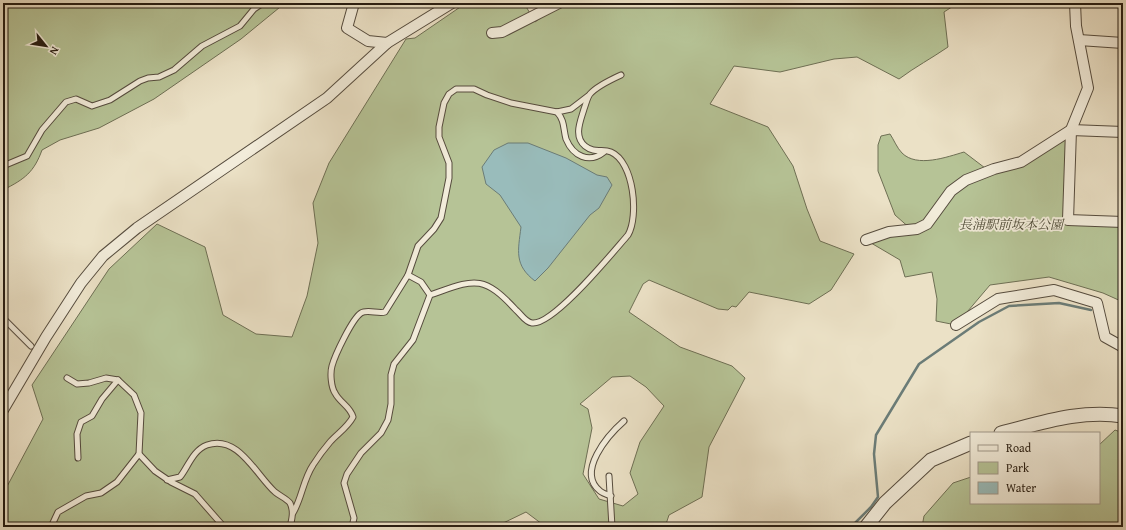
<svg xmlns="http://www.w3.org/2000/svg" width="1126" height="530" font-family="'Gentium Book Plus','Noto Serif JP',serif">
	<style>
		.green { fill: #b6c396; stroke: #6e6f54; fill-rule: evenodd }
		.water { fill: #99bcbb; stroke: #6b7c77 }
		.lines { fill: none; stroke-linecap: round; stroke-linejoin: round }
		.stream { stroke: #6b7c77; stroke-width: 2.5 }
		.service-casing { stroke: #564c3e; stroke-width: 7 }
		.minor-casing { stroke: #564c3e; stroke-width: 12 }
		.tertiary-casing { stroke: #564c3e; stroke-width: 15 }
		.service { stroke: #f2ecda; stroke-width: 5 }
		.minor { stroke: #f2ecda; stroke-width: 10 }
		.tertiary { stroke: #f2ecda; stroke-width: 13 }
		.labels { text-anchor: middle; stroke-width: 3.5; stroke-linejoin: round; paint-order: stroke }
		.park-label { font-size: 13px; font-style: italic; fill: #504d39; stroke: #f2ecda }
	</style>
	<rect width="100%" height="100%" fill="#ebe1c6"/>
	<filter id="stains"><feTurbulence type="fractalNoise" baseFrequency=".005" numOctaves="4"/><feColorMatrix values="0 0 0 0 .2 0 0 0 0 .09 0 0 0 0 .02 0 0 0 .5 -.17"/></filter>
	<radialGradient id="worn" r=".72"><stop offset=".6" stop-color="#630" stop-opacity="0"/><stop offset="1" stop-color="#630" stop-opacity=".3"/></radialGradient>
	<g class="green">
		<path d="M3,3H285L241,39L154,99L99,128L60,140L42,150C34,172 25,179 3,190Z"/>
		<path d="M466,3H524L535,22L561,3H958L944,12L948,47C932,58 915,67 899,79L857,57L834,59L780,72L734,66L710,104L768,127L793,166L807,209L820,241L854,254L831,290L809,304L749,292L736,307L732,306L728,310L718,309L649,280L643,284L629,312L680,347L732,366L745,378L709,447L702,497L669,515L665,527H546L526,512L497,526L485,527H3V494L43,419L32,385L109,269L157,224L205,247L223,315L256,334L292,337L307,296L318,243L313,203L329,163L406,39L415,38ZM630,376L646,387L664,406L640,442L630,473L638,494L623,506L599,499L583,474L592,428L588,409L580,404L612,377Z"/>
		<path d="M1071,130L1068,220L1123,222V302L1103,293L1049,277L990,285L956,325L936,321L937,299L932,272L905,277L900,260L866,240L912,230L895,215L878,171V145L881,136L890,134C894,140 897,148 902,153C917,168 947,157 964,152L989,171L1021,162Z"/>
		<polygon points="1115,430 1123,433 1123,527 922,527 924,516 953,483 971,477 971,503 1099,503 1099,445"/>
	</g>
	<path class="water" d="M508,143H528L566,158L597,175L607,177L612,185L599,208L590,215L548,268L535,281C514,265 518,251 521,227L500,195L486,184L482,167L494,150Z"/>
	<g class="lines">
		<polyline class="stream" points="851,527 871,507 878,497 874,454 876,435 919,364 979,322 1009,306 1059,303 1091,310"/>
		<defs>
			<g id="service">
				<path d="M557,112C565,121 563,128 566,139C573,156 589,164 604,152"/>
				<polyline points="3,166 27,156 42,130 66,102 76,99 92,106 110,100 140,81 148,78 159,77 174,70 202,46 240,26 254,9 263,3"/>
				<polyline points="408,275 421,282 430,295"/>
				<polyline points="3,318 31,346"/>
				<polyline points="139,454 155,471 171,482 195,494 224,527"/>
				<polyline points="78,458 77,434 81,422 92,416 102,399 118,380"/>
				<polyline points="609,476 612,527"/>
				<path d="M167,480L180,477C188,467 193,450 207,445C238,434 256,475 275,492C280,496 287,499 290,503C294,511 292,519 290,527"/>
				<path d="M611,496C608,495 602,493 600,491C576,472 608,435 624,421"/>
				<path d="M293,513C302,498 303,480 313,465C318,457 324,449 330,442C338,433 347,428 353,417C350,406 340,403 335,393C331,387 330,373 332,366C335,355 352,319 361,313C367,309 378,314 385,312L408,275L418,246L434,229L441,218L449,178V163L439,137V127L444,103L449,94L456,89H474L487,95L511,103L557,112L571,109L588,96"/>
				<polyline points="51,527 58,512 86,496 101,493 117,482 139,454 141,413 134,395 118,380 106,378 89,383 77,384 67,378"/>
				<path d="M352,527L354,518L344,483L347,474L361,453L381,433L388,420L391,404V375L394,364L413,340L430,295C474,280 482,273 516,310C521,314 525,322 532,323C553,326 613,252 628,235C639,216 634,162 611,152C602,148 595,154 585,146C573,136 581,120 584,109C586,104 587,98 590,94C597,86 610,80 621,75"/>
			</g>
			<g id="minor">
				<polyline points="354,3 347,28 368,41 387,43"/>
				<polyline points="1075,3 1076,26 1088,88 1071,130 1068,220 1123,222"/>
				<polyline points="492,33 502,32 559,3"/>
				<polyline points="1079,40 1123,43"/>
				<polyline points="866,240 889,232 917,229 927,224 951,191 966,180 994,169 1021,162 1071,130 1123,132"/>
				<polyline points="956,325 998,299 1054,290 1097,303 1105,337 1123,347"/>
				<polyline points="3,410 46,337 81,283 103,256 137,228 327,98 387,43 452,3"/>
			</g>
			<g id="tertiary">
				<path d="M1001,433C1041,423 1082,409 1123,416"/>
				<polyline points="866,527 885,503 931,460 971,443"/>
			</g>
		</defs>
		<use href="#service" class="service-casing"/>
		<use href="#minor" class="minor-casing"/>
		<use href="#tertiary" class="tertiary-casing"/>
		<use href="#service" class="service"/>
		<use href="#minor" class="minor"/>
		<use href="#tertiary" class="tertiary"/>
	</g>
	<g class="labels">
		<g class="park-label">
			<text x="1011" y="229">長浦駅前坂本公園</text>
		</g>
	</g>
	<rect width="1126" height="530" fill="none" stroke="#ebe1c6" stroke-width="16"/>
	<rect x="4" y="4" width="1118" height="522" fill="none" stroke="#251b11" stroke-width="2"/>
	<rect x="8" y="8" width="1110" height="514" fill="none" stroke="#251b11"/>
	<rect x="970" y="432" width="130" height="72" fill="#f2ecda" stroke="#a0988a"/>
	<rect x="978" y="445" width="20" height="6" fill="#f2ecda" stroke="#a0988a"/>
	<text x="1006" y="452" font-size="12" fill="#251b11">Road</text>
	<rect x="978" y="462" width="20" height="12" fill="#b6c396" stroke="#a0988a"/>
	<text x="1006" y="472" font-size="12" fill="#251b11">Park</text>
	<rect x="978" y="482" width="20" height="12" fill="#99bcbb" stroke="#a0988a"/>
	<text x="1006" y="492" font-size="12" fill="#251b11">Water</text>
	<g transform="translate(46 46) rotate(120)" stroke="#f2ecda" stroke-width="3" paint-order="stroke">
	<path d="M0-3L7 15L0 10L-7 15Z" fill="#251b11"/>
	<text y="-6" font-size="11" font-weight="bold" text-anchor="middle" fill="#251b11">N</text>
	</g>
	<rect width="100%" height="100%" filter="url(#stains)"/>
	<rect width="100%" height="100%" fill="url(#worn)"/>
</svg>
